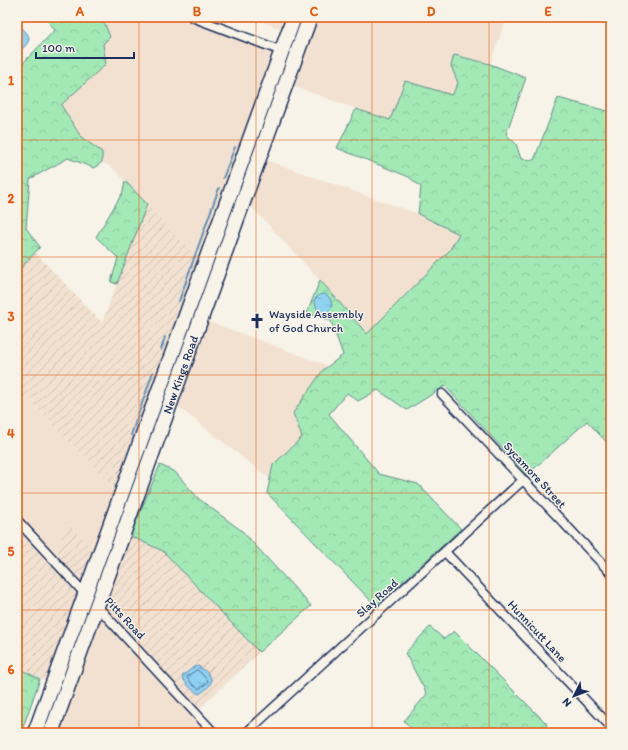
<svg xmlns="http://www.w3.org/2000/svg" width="628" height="750" font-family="Itim,sans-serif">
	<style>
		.built { fill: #f2e1d0 }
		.industrial { fill: url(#industrial-furrows) }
		.forest { fill: url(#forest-crowns); stroke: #5f8c8a }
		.water { fill: url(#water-ripples); stroke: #6290b7 }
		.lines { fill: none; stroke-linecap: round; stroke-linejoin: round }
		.shore { stroke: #4a7099; stroke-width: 1 }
		.stream { stroke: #6290b7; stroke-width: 2 }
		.street-casing { stroke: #1b2f5e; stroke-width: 11 }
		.highway-casing { stroke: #1b2f5e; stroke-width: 17 }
		.street { stroke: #f7f3e8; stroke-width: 8 }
		.highway { stroke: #f7f3e8; stroke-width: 14 }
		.grid { fill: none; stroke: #e8590c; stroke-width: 1; stroke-opacity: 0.55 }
		.labels { text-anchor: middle; stroke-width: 3; stroke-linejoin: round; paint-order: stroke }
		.poi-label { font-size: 12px; fill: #1b2f5e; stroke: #f7f3e8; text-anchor: start }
		.street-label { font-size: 12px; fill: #1b2f5e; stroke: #f7f3e8 }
		.neatline { fill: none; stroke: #e8590c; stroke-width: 1.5 }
		.grid-label { font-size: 13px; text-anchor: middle; font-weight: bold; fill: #e8590c }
	</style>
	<defs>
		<pattern id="industrial-furrows" width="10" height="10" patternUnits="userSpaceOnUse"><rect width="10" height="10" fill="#f2e1d0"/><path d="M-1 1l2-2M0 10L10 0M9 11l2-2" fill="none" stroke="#cfc1b5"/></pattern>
		<pattern id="forest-crowns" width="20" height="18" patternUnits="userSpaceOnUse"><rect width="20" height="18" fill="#a3e9b6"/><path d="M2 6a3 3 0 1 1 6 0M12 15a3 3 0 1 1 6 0" fill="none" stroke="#8cc89f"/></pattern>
		<pattern id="water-ripples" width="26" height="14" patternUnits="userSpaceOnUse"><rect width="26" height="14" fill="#91d1f2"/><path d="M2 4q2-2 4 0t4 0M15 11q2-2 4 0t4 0" fill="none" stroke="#7cb4d2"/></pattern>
	</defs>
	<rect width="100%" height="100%" fill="#f7f3e8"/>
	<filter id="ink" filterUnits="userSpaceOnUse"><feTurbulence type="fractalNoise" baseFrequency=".025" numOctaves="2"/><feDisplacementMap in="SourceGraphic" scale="8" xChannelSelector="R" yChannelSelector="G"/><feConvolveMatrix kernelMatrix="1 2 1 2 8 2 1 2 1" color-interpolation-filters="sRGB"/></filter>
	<g filter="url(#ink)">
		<g class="built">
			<polygon points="102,17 183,17 279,52 201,262 113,168 102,162 102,152 81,137 61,105 106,64 103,44 110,36"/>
			<polygon points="248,17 290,17 285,30"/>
			<polygon points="315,17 507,17 490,64 454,55 451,66 458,83 452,95 390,120 356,109 291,85"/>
			<polygon points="263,159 418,214 459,234 449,251 367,334 320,280 247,202"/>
			<polygon points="205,320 329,366 323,371 302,437 273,465 270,479 176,405"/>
			<polygon points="28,398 118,492 95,552 54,565 17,525 17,410"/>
			<polygon points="100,615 210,733 57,733"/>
		</g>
		<g class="industrial">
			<polygon points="147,204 201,262 118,492 28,398 17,410 17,272 35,252 102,323"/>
			<polygon points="67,522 95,552 49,682 24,671 17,676 17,525 54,565"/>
			<polygon points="130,536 163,551 259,652 193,715 100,615"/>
		</g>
		<g class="forest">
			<polygon points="44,17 102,17 110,37 103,44 106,64 61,105 81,137 102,152 102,162 94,168 68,158 30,179 26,228 40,247 17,272 17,69 55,30"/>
			<polygon points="454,55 490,64 526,78 506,134 516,144 521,159 534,160 558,98 611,112 611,447 587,421 527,475 445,386 407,410 378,390 358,401 347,393 329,414 379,474 418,484 461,529 376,606 267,493 273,465 302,437 293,413 323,370 343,355 331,321 307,313 320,280 367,334 449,251 459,234 418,214 421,187 409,177 337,148 356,109 390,120 405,81 452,95 458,83 451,66"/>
			<polygon points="125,181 147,204 117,284 111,282 118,258 96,237 123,192"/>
			<polygon points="160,465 175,472 199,499 242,531 311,606 259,652 163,551 130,536"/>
			<polygon points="430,627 444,639 454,631 547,724 543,733 416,733 404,721 427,694 405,653"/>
			<polygon points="24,671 40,679 21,733 17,733 17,676"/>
		</g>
		<g class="water">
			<path d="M17,23C33,38 33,39 17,54Z"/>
			<polygon points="325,294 330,298 332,306 327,314 318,312 314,300 319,295"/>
			<path d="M198,666C215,676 216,684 199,694C192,690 185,684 182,676L194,667Z"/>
		</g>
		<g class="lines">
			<polygon class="shore" points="197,670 201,673 208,681 207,683 199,689 193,685 187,678 189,675"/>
			<g class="stream">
				<polyline points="223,178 235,147"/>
				<polyline points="179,301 219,188"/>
				<polyline points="161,350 165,337"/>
				<polyline points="131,435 153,372"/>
			</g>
			<defs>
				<g id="street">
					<polyline points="192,17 282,51"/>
					<polyline points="442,394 611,573"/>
					<polyline points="17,520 87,596"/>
					<polyline points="445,552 611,727"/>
					<polyline points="95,604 214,733"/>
					<polyline points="246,733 523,480"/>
				</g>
				<g id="highway">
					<polyline points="35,733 294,17"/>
					<path id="s1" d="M51,733L310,17"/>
				</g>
			</defs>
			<use href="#street" class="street-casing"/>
			<use href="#highway" class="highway-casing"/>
			<use href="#street" class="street"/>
			<use href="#highway" class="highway"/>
		</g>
	</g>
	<path class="grid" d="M139,17V733M256,17V733M372,17V733M489,17V733M17,140H611M17,257H611M17,375H611M17,493H611M17,610H611"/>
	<defs>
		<symbol id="church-bare" viewBox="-9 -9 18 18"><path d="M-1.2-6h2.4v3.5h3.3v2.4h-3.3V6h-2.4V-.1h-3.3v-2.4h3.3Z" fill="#1b2f5e" stroke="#f7f3e8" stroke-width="2.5" paint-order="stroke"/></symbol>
	</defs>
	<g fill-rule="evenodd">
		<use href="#church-bare" x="246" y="310" width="22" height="22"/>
	</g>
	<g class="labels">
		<g class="poi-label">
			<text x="269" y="318">Wayside Assembly<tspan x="269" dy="14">of God Church</tspan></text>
		</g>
		<g class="street-label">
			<text dy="4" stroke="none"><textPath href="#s1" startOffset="381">New Kings Road</textPath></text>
			<text transform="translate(535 475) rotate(47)" y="4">Sycamore Street</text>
			<text transform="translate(377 598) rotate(-42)" y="4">Slay Road</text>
			<text transform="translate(125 618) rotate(47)" y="4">Pitts Road</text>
			<text transform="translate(537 631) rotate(47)" y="4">Hunnicutt Lane</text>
		</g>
	</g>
	<rect width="628" height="750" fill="none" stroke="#f7f3e8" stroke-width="44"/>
	<g transform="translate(574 696) rotate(228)" stroke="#f7f3e8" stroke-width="3" paint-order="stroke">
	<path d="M0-3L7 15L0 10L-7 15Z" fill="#1b2f5e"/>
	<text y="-6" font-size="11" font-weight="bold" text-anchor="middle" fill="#1b2f5e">N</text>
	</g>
	<path d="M36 52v6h98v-6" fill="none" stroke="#1b2f5e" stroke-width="2"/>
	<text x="42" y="52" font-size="12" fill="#1b2f5e" stroke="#f7f3e8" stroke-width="3" paint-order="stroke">100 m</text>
	<rect x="22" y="22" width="584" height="706" class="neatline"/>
	<g class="grid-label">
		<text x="80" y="16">A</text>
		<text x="197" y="16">B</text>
		<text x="314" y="16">C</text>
		<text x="431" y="16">D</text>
		<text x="548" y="16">E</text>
		<text x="11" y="85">1</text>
		<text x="11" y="203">2</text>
		<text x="11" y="321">3</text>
		<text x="11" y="438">4</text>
		<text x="11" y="556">5</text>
		<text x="11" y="674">6</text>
	</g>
</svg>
